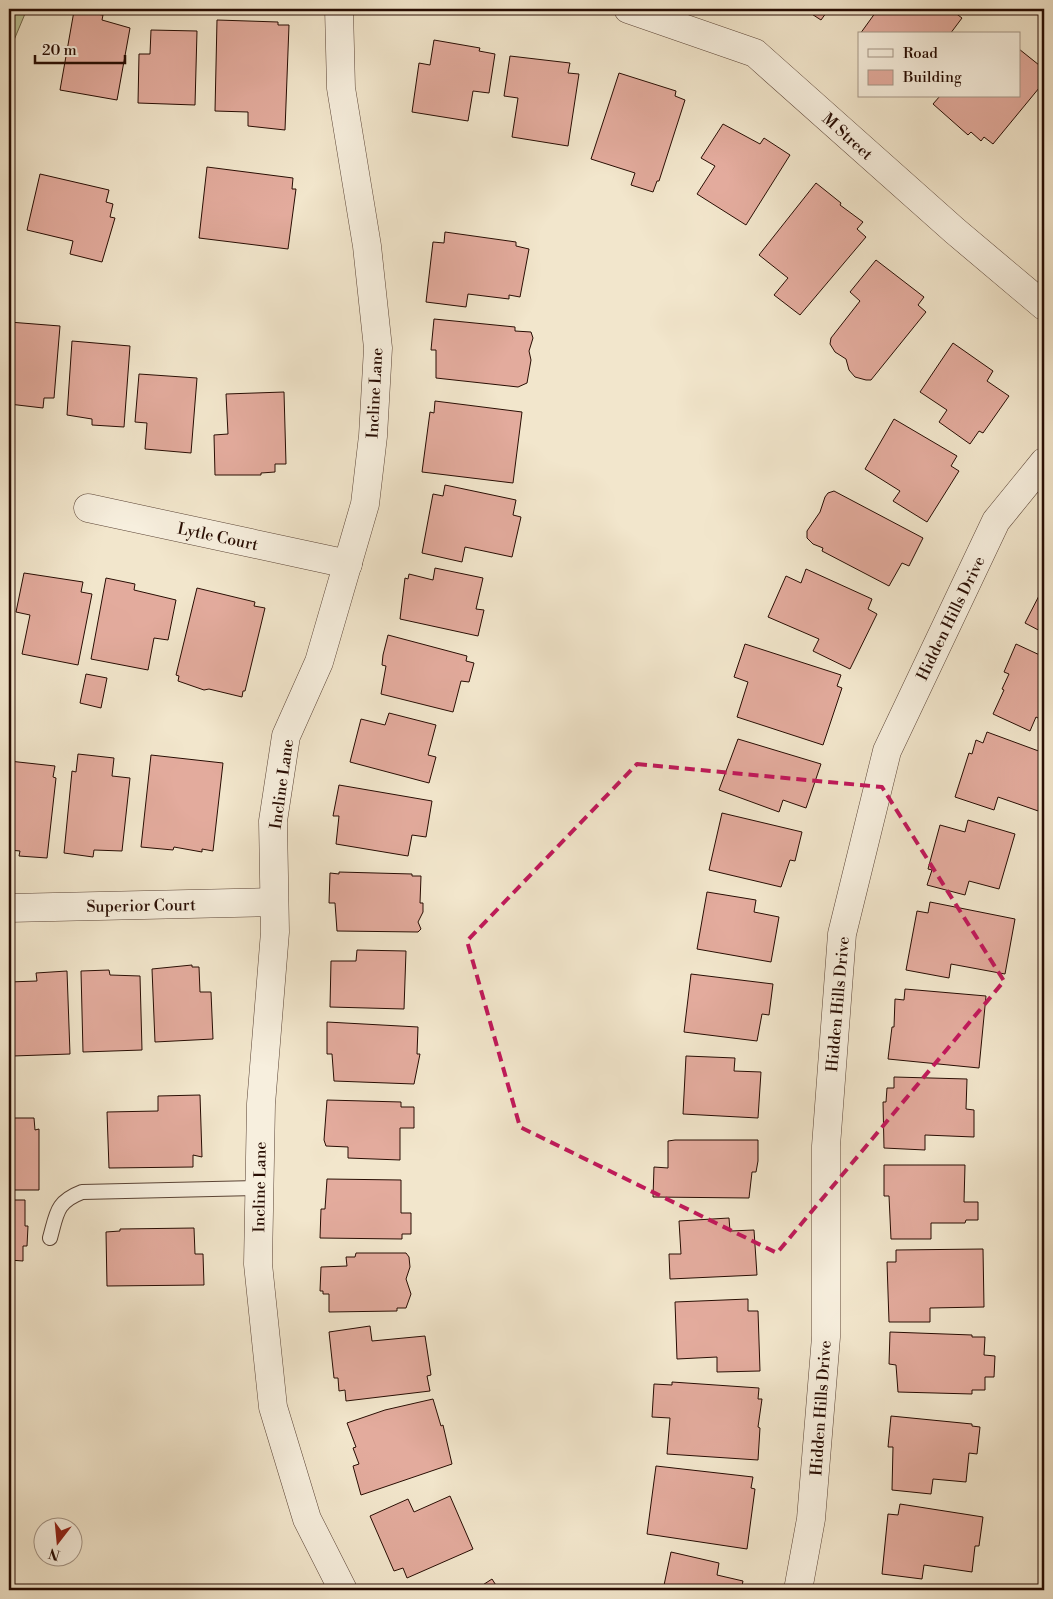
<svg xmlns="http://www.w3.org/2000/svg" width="1053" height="1599" font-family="'Libre Bodoni',serif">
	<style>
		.green { fill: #bdc496; stroke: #72684c }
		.building { fill: #e3ab9d; stroke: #280d03 }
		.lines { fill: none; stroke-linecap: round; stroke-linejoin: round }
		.service-casing { stroke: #5a4335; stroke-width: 16 }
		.minor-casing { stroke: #5a4335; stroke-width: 29 }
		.service { stroke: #f7efde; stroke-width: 14 }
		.minor { stroke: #f7efde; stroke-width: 28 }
		.marked { fill: none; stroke: #c2185b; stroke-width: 4; stroke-dasharray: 10 6; stroke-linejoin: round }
		.labels { text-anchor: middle; stroke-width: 4; stroke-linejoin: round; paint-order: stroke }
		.street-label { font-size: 16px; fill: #280d03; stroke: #f7efde }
	</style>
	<rect width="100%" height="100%" fill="#f2e6cc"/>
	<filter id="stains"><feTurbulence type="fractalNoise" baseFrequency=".004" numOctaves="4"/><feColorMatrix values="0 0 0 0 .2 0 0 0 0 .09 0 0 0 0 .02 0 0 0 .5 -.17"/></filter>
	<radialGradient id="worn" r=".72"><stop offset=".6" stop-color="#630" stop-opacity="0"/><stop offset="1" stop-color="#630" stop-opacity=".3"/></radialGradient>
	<polygon class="green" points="9,9 27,9 9,52"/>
	<g class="building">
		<polygon points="804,9 829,9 821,20"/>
		<polygon points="878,9 950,9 962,18 950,34 860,34"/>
		<polygon points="74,11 103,15 102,20 130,28 117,100 60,90"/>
		<polygon points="217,20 278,22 278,25 289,25 285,130 248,126 248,112 215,111"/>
		<polygon points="151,30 197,31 195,105 138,103 139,54 150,54"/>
		<polygon points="434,40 480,48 479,51 495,54 489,93 473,91 468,121 412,112 419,63 430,65"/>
		<polygon points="1019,49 1044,69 1044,82 993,144 984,137 981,141 971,132 968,135 933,104 940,96 1019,96"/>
		<polygon points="510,56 570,63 568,73 579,74 568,146 512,137 518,98 504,96"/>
		<polygon points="619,73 676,91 675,96 685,100 659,181 657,181 653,192 631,185 635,173 591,159"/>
		<polygon points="723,124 760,144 764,138 790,155 746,225 697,194 715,166 701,158"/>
		<polygon points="207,167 293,178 292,189 296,189 288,249 199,238"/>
		<polygon points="40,174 109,190 106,202 113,204 110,217 115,218 102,262 70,254 73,241 27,230"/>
		<polygon points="816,183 841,203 840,205 863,222 857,229 866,237 800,315 774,295 788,278 759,255"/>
		<polygon points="445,232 516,242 516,246 529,249 520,297 509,295 509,299 468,294 466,307 426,302 433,242 444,243"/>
		<polygon points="876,260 924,297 918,305 926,312 871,380 866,380 855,377 849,370 846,359 835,352 830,344 831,338 860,301 850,292"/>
		<polygon points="434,319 515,327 515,331 531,332 533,338 529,351 531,360 527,383 518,387 436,378 436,350 431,350"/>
		<polygon points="9,322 60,326 54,398 44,398 43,408 9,404"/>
		<polygon points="72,341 130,346 124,427 92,425 92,419 67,415"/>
		<polygon points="953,343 993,371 987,381 1009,396 983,433 979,431 970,444 939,422 947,410 920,392"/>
		<polygon points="139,374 197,378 191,453 145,449 147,423 135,422"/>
		<polygon points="284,392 286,464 275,464 275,472 261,473 261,475 215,475 214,435 228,434 226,394"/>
		<polygon points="435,401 522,412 513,483 422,472 430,412 434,413"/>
		<polygon points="894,419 957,456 951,466 959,471 927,522 893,501 900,491 865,469"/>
		<polygon points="445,485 516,500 513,515 521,517 512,557 465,547 462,562 422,553 433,494 443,496"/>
		<polygon points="834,491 923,538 909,566 902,563 889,586 822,551 823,548 813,544 807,538 807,531 820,512 825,497 828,493"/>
		<polygon points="435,568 483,578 476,609 484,610 478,636 400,619 405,578 408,579 409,574 433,580"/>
		<polygon points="806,569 872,599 868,609 877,614 850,669 813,651 819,639 768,617 786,576 801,583"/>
		<polygon points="24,573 83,582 81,592 92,594 78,665 22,654 30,615 16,612"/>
		<polygon points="106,578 135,584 134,590 176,600 168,640 154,638 148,670 91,659"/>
		<polygon points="1044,586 1044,633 1025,623"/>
		<polygon points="197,588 255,602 254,606 265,608 245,691 243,691 242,697 209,689 204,690 178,681 179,676 176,675"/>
		<polygon points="388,635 467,656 466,661 474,663 469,682 461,681 453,712 381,694 386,666 382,665 383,655"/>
		<polygon points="745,644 841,675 837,686 842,688 823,745 737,717 748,682 734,677"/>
		<polygon points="1016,644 1044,657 1044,721 1036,717 1030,731 993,714 1004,690 1002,689 1009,674 1004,672"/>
		<polygon points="86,674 107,678 101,708 80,703"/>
		<polygon points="389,713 436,725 428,755 436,757 429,783 350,762 361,719 385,725"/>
		<polygon points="987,732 1044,753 1044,813 998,797 994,810 955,797 969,753 972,754 976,740 983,743"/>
		<polygon points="738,739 821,764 806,808 783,800 779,812 719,790"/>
		<polygon points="78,754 114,758 112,776 130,778 122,851 94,850 93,857 64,853 72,771 76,772"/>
		<polygon points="151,755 223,763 213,851 202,849 202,852 174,847 173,850 141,847"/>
		<polygon points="9,761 55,766 53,777 56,778 47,858 19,856 20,851 9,850"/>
		<polygon points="339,785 432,801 426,837 412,835 408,856 336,844 339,816 333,816"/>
		<polygon points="722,813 802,832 795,861 790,860 781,887 709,870"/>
		<polygon points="968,820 1015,834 999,889 969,881 965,895 927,885 932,870 928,869 940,825 965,832"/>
		<polygon points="339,872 412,874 412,876 421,876 420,903 423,903 423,912 418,922 421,929 418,932 337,931 335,903 329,903 330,873 339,874"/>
		<polygon points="707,892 756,900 754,912 779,917 771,962 697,949"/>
		<polygon points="930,902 1015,919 1005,974 951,964 949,978 906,970 917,911 928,913"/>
		<polygon points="357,950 406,951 404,1009 330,1007 331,961 356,961"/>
		<polygon points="192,965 192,967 199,967 200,992 211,992 213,1039 155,1042 152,969"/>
		<polygon points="109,970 110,975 140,976 142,1050 83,1052 81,971"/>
		<polygon points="67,971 70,1054 13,1056 9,982 37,981 36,973"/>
		<polygon points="691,974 773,984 769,1015 762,1014 757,1041 684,1032"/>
		<polygon points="905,989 986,996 979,1068 888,1059 892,1027 894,1027 895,999 904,1000"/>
		<polygon points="327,1022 418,1027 417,1054 420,1054 414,1084 334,1081 332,1054 327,1054"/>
		<polygon points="686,1056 735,1058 734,1071 761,1072 758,1118 683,1114"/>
		<polygon points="894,1077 967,1079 966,1109 974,1110 974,1137 925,1135 925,1150 884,1148 883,1102 886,1102 887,1088 894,1088"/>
		<polygon points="200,1095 202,1157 193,1155 193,1167 109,1168 107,1112 158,1111 158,1096"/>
		<polygon points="327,1100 401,1102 401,1107 414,1107 414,1128 400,1128 400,1160 348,1158 348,1147 326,1146 324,1140"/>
		<polygon points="9,1118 34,1118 35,1130 39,1129 39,1190 9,1190"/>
		<polygon points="675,1140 758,1140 758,1161 756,1172 752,1172 749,1198 653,1197 654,1167 668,1168 668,1141"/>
		<polygon points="884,1165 965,1165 964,1202 978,1202 978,1220 966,1220 965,1223 931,1223 931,1239 891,1239 889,1196 884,1196"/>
		<polygon points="327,1179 401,1180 401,1213 411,1213 411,1234 402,1234 402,1239 320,1238 321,1209 325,1209"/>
		<polygon points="9,1200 25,1200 25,1226 28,1226 27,1246 23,1246 23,1261 9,1260 9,1272"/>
		<polygon points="729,1218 730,1231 754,1230 757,1275 670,1279 669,1254 681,1254 679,1221"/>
		<polygon points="194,1228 195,1254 203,1254 204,1285 107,1286 106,1232 120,1231 120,1229"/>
		<polygon points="983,1249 984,1307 930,1308 930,1322 889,1322 887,1262 896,1262 896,1250"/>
		<polygon points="356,1253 406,1253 409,1257 410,1267 406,1279 411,1294 406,1308 397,1308 397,1311 329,1312 329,1294 323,1294 323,1291 320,1291 321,1267 347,1266 346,1257 355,1257"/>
		<polygon points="748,1299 748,1311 758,1311 760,1371 717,1372 717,1357 677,1359 675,1302"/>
		<polygon points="370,1326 372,1341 425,1336 431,1375 427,1376 430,1391 346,1401 345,1390 339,1391 338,1378 334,1378 329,1332"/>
		<polygon points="890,1332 972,1335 972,1337 985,1337 984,1355 995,1356 994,1377 985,1377 985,1390 972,1390 972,1394 898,1392 896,1365 889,1364"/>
		<polygon points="672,1382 759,1388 758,1399 762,1399 758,1427 760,1428 758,1460 667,1454 670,1418 652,1417 654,1384 672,1385"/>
		<polygon points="433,1399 441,1426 443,1425 452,1464 361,1495 353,1466 359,1464 353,1448 356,1447 347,1423 385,1410"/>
		<polygon points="891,1416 972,1424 972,1426 980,1427 977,1454 969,1453 966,1482 933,1479 931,1494 892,1490 893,1447 888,1447"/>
		<polygon points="656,1466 753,1477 751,1488 755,1489 747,1549 647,1534"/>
		<polygon points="450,1496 473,1549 407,1578 403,1568 394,1571 370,1516 408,1499 414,1512"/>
		<polygon points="900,1504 983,1517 979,1546 975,1546 972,1572 924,1565 922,1579 882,1574 888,1514 898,1515"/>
		<polygon points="671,1552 719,1563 717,1575 743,1581 741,1590 663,1590"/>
		<polygon points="492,1579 499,1590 475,1590"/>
		<polygon points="455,1585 458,1590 447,1590"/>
		<polygon points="879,1588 888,1590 889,1588 900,1590 879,1590"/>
	</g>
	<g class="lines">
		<defs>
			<path id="service" d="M50,1238C57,1213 56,1202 82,1192L259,1188"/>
			<g id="minor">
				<polyline points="339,9 341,88 367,246 378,348 373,436 365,504 319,662 286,736 273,821 275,932 261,1104 258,1264 273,1407 307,1519 343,1590"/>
				<polyline points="628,9 755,53 955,231 1044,306"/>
				<polyline points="88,508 348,564"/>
				<polyline points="9,908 274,902"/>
				<polyline points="798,1590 811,1519 826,1337 826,1146 842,934 887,751 996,521 1044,462"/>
			</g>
		</defs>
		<use href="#service" class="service-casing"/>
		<use href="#minor" class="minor-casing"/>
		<use href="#service" class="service"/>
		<use href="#minor" class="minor"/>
	</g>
	<path class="marked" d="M637,764L882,787L1004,981L777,1253L520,1127L467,941Z"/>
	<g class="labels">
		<g class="street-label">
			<text transform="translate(848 136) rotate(42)" y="6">M Street</text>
			<text transform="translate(374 393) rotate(-87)" y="6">Incline Lane</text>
			<text transform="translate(218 536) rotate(12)" y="6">Lytle Court</text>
			<text transform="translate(950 618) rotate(-64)" y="6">Hidden Hills Drive</text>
			<text transform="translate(281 784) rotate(-82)" y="6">Incline Lane</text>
			<text transform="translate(141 905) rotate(-1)" y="6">Superior Court</text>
			<text transform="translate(837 1004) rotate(-85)" y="6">Hidden Hills Drive</text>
			<text transform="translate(259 1187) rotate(-89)" y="6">Incline Lane</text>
			<text transform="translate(820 1408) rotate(-86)" y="6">Hidden Hills Drive</text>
		</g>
	</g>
	<rect width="1053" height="1599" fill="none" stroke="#f2e6cc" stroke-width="30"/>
	<rect x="10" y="10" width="1033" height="1579" fill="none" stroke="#280d03" stroke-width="2.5"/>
	<rect x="15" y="15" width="1023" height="1569" fill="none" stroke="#280d03"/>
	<rect x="858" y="32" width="162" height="65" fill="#f7efde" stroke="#a49586"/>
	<rect x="868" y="49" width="25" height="8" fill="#f7efde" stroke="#a49586"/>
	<text x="903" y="58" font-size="15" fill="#280d03">Road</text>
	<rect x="868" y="70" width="25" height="15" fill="#e3ab9d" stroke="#a49586"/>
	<text x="903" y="82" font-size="15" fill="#280d03">Building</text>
	<g transform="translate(58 1542) rotate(196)"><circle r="24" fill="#f7efde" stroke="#a49586"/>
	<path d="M0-4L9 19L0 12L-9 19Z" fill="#8f2418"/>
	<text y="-8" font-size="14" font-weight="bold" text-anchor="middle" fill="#280d03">N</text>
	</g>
	<path d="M35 55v8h90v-8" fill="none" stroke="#280d03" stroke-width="2.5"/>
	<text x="42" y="55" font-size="15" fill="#280d03" stroke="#f7efde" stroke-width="4" paint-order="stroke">20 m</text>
	<rect width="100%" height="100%" filter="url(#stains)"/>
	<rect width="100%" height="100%" fill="url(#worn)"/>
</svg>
